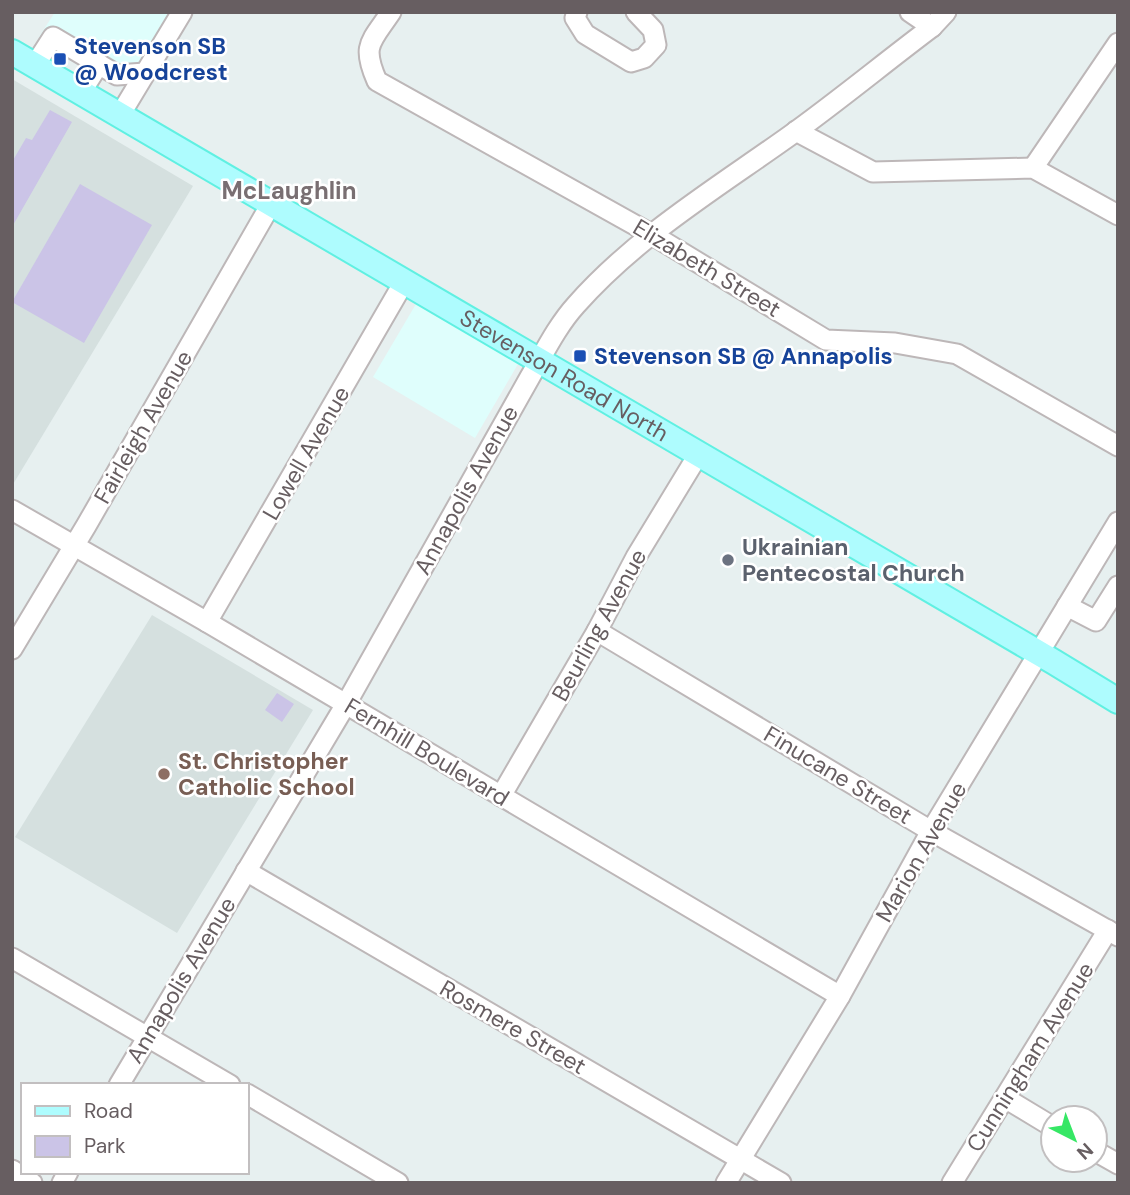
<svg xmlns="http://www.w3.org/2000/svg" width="1130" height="1195" font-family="'DM Sans',sans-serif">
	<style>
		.commercial { fill: #dffefc }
		.education { fill: #d5e0df }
		.green { fill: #cbc4e7 }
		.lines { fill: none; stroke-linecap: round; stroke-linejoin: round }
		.minor-casing { stroke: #bdb7b8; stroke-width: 23 }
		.major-casing { stroke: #60f0e2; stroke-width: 28 }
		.minor { stroke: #fff; stroke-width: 19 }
		.major { stroke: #aefcfe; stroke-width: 24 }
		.transit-dot { fill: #1a4fb4; stroke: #fff; stroke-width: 2.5 }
		.worship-dot { fill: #6b7280; stroke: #fff; stroke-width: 2.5 }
		.education-dot { fill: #8d6e63; stroke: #fff; stroke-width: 2.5 }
		.labels { text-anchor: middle; stroke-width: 5; stroke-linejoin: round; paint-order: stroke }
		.transit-label { font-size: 23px; font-weight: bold; fill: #164399; stroke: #fff; text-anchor: start }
		.street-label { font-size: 23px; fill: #675e61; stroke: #fff }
		.worship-label { font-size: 23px; font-weight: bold; fill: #5b616d; stroke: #fff; text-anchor: start }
		.education-label { font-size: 23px; font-weight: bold; fill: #785e54; stroke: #fff; text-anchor: start }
		.neighbourhood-label { font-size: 24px; font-weight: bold; fill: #796f72; stroke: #fff }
	</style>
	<rect width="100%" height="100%" fill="#e7f0f0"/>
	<g class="commercial">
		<polygon points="55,12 174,12 136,93 39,37"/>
		<polygon points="416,304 518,364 475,438 373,377"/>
	</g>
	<g class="education">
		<polygon points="12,79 193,186 12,486"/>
		<polygon points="152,615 313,710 177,933 15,837"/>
	</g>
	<g class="green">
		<polygon points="50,110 72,122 12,227 12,162 26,138 32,140"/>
		<polygon points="80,184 152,225 84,343 12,302"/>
		<polygon points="277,693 294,704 282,722 265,710"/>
	</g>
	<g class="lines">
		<defs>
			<g id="minor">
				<path d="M391,12C371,42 361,45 377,81L651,234L826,340L895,343L957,354L1118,446"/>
				<polyline points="577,12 575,18 585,34 631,62 644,58 656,45 653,30 636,12"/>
				<polyline points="910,12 932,27"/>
				<polyline points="35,65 53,37 117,75 145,73"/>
				<polyline points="81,92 99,64"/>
				<polyline points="120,115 182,12"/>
				<polyline points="796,131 873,172 1033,168 1118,215"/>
				<polyline points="1033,168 1118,43"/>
				<polyline points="12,510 207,622 840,996"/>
				<polyline points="1067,606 1096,621 1118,586"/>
				<polyline points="207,622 404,282"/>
				<polyline points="597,631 931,831 1118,936"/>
				<polyline points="12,649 86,526 271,204"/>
				<polyline points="501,796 597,631 636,557 698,455"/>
				<polyline points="246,871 781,1183"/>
				<polyline points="12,958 230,1085"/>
				<path d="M119,1085L346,704L530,377C544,353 557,326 576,305C636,237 715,189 788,137C837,102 884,63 932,27L946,12"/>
				<polyline points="247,1094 398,1183"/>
				<polyline points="1005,1098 1053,1127"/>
				<polyline points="1095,1151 1118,1164"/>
				<polyline points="12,1170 32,1183"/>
				<polyline points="62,1183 68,1172"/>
				<polyline points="726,1183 840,996 931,831 1118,522"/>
				<polyline points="952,1183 1108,930"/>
			</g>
			<g id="major">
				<path id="s1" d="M12,52L1054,662L1118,701"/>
			</g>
		</defs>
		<use href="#minor" class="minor-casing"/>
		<use href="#major" class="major-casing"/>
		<use href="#minor" class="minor"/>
		<use href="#major" class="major"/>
	</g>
	<g class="transit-dot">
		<rect x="53" y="52" width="14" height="14" rx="3.5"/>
		<rect x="573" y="349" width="14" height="14" rx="3.5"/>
	</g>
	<circle class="worship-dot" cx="728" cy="560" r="7"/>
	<circle class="education-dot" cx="164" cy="774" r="7"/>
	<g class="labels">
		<g class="transit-label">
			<text x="74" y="54">Stevenson SB<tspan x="74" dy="26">@ Woodcrest</tspan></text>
			<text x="594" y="364">Stevenson SB @ Annapolis</text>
		</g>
		<g class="street-label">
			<text transform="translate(707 268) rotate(31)" y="8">Elizabeth Street</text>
			<text dy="8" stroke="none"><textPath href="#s1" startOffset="640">Stevenson Road North</textPath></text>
			<text transform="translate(143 427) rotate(-60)" y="8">Fairleigh Avenue</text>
			<text transform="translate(306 453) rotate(-60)" y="8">Lowell Avenue</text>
			<text transform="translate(466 490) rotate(-61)" y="8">Annapolis Avenue</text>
			<text transform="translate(599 625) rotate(-61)" y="8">Beurling Avenue</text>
			<text transform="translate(427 752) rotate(31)" y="8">Fernhill Boulevard</text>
			<text transform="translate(838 775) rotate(31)" y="8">Finucane Street</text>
			<text transform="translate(921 852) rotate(-60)" y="8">Marion Avenue</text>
			<text transform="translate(181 980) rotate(-59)" y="8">Annapolis Avenue</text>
			<text transform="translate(513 1027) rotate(30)" y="8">Rosmere Street</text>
			<text transform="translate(1030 1057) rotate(-58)" y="8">Cunningham Avenue</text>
		</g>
		<g class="worship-label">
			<text x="742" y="555">Ukrainian<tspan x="742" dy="26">Pentecostal Church</tspan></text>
		</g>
		<g class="education-label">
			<text x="178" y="769">St. Christopher<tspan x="178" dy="26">Catholic School</tspan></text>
		</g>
		<g class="neighbourhood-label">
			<text x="289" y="199">McLaughlin</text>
		</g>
	</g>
	<rect width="1130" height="1195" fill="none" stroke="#675e61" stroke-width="28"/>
	<rect x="21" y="1083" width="228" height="91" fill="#ffffff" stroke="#c2bfc0" stroke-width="2"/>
	<rect x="35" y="1106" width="35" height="10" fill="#aefcfe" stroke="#c2bfc0" stroke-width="2"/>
	<text x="84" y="1118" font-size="21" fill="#675e61">Road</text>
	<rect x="35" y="1136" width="35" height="21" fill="#cbc4e7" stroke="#c2bfc0" stroke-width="2"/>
	<text x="84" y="1153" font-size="21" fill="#675e61">Park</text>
	<g transform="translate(1074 1139) rotate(138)"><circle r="33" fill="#ffffff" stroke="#c2bfc0" stroke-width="2"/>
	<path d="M0-5L12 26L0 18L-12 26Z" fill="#36e765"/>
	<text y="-10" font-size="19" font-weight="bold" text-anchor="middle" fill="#675e61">N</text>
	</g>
</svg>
